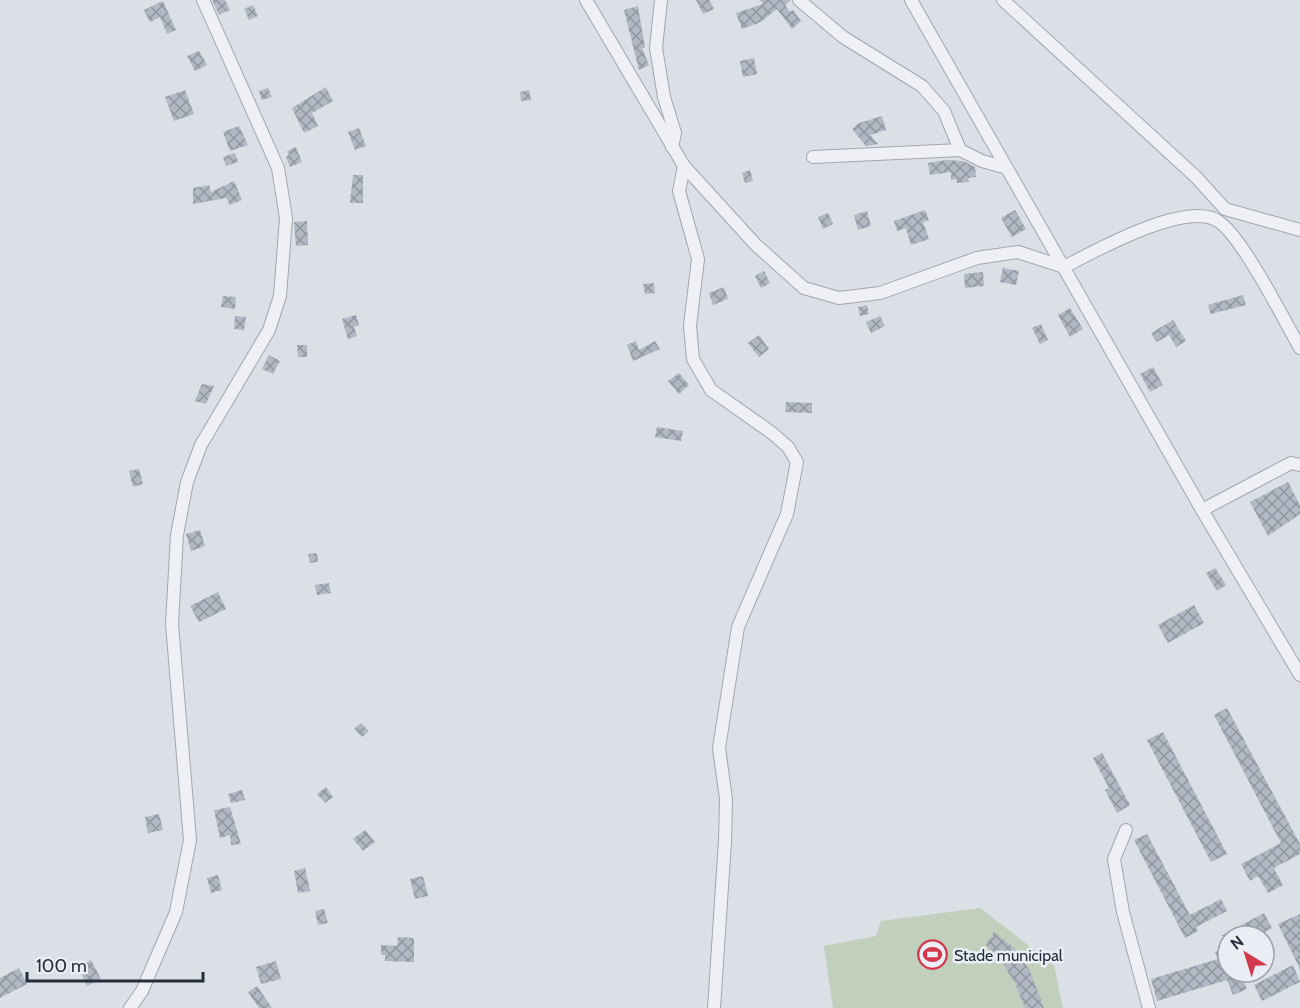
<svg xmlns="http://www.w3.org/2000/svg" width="1300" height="1008" font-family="Cabin,sans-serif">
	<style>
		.garden { fill: #c0d0bc }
		.building { fill: url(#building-cross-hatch) }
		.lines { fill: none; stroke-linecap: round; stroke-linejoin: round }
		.minor-casing { stroke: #a1a6b0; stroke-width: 14 }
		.minor { stroke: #eef0f5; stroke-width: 12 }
		.labels { text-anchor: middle; stroke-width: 5; stroke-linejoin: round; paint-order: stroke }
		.poi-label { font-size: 16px; fill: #252d3d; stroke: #eaeef4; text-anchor: start }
	</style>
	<defs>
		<pattern id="building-cross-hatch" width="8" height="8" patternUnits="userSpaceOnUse" patternTransform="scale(1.5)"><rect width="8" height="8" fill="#b2b8c3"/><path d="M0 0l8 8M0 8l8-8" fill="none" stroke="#9196a0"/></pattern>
	</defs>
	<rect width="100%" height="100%" fill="#dbdfe6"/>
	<polygon class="garden" points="980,908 1054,965 1063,1008 833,1008 824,946 876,936 881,921"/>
	<g class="building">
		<polygon points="212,0 225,0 230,10 219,15"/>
		<polygon points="696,0 709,0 714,9 703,14"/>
		<polygon points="760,0 791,0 785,5 790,12 793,10 801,21 792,29 777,9 761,22 742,29 736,13 763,4"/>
		<polygon points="163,1 176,30 167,34 160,17 150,22 144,10"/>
		<polygon points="253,5 258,16 249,20 244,9"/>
		<polygon points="638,6 645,48 642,48 649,65 639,70 624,10"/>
		<polygon points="199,51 207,65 195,71 187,56"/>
		<polygon points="754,58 757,74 743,77 740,61"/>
		<polygon points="326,87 333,101 312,113 318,126 304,133 292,108"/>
		<polygon points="268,88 272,97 262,100 259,91"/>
		<polygon points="185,90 194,114 174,121 165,97"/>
		<polygon points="529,90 531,100 521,101 520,92"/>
		<polygon points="882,116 886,130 870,135 878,144 866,146 852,129 859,123"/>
		<polygon points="239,126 248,145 230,151 223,132"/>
		<polygon points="359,128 366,146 355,150 348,132"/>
		<polygon points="296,147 302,162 290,167 286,157 289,155 287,151"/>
		<polygon points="235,153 238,162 226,166 223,157"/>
		<polygon points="946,160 963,161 975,167 976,177 968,178 969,182 957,183 956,179 951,180 951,172 930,175 928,163"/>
		<polygon points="750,170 753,181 745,183 742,173"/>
		<polygon points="353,175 363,175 363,203 350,203"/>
		<polygon points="234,181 242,200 230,205 226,198 193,204 193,188 209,185 211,192"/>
		<polygon points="925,210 929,220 923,222 929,239 911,245 906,228 897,231 894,221"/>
		<polygon points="1015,210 1026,229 1012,237 1001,218"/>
		<polygon points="867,211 871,226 858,230 854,215"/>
		<polygon points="828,213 833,224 823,229 818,217"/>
		<polygon points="307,221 308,245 296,246 294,222"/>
		<polygon points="1003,268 1019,271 1016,285 1000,282"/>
		<polygon points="764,271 770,283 761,288 755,276"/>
		<polygon points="983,272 984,286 965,288 964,274"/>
		<polygon points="654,283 655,293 645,294 643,284"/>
		<polygon points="724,287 728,299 713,305 709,293"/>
		<polygon points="1243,295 1246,305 1211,314 1208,305"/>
		<polygon points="223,296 236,297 235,309 221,307"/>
		<polygon points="867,305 869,314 860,316 858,307"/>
		<polygon points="1070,308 1083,329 1070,337 1058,315"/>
		<polygon points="356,315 359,325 354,327 357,336 348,339 342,319"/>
		<polygon points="235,316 246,317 244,330 234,329"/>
		<polygon points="880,316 885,326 871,333 866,322"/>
		<polygon points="1173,320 1186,341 1176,347 1169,335 1157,342 1151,333"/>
		<polygon points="1041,324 1048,340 1040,344 1032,328"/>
		<polygon points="759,335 769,349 759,357 748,343"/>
		<polygon points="636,341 639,350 655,341 660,349 633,361 627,345"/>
		<polygon points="297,345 307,345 307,357 298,357"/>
		<polygon points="269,355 280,361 273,374 262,369"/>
		<polygon points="1153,367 1163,385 1150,392 1140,374"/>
		<polygon points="679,373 689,385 679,394 668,381"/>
		<polygon points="202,384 214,386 206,404 195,401"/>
		<polygon points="786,402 812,403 812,413 785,412"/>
		<polygon points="657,427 683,431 681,441 655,437"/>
		<polygon points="139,469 143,484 133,487 129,471"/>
		<polygon points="1288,482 1300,505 1300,514 1268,536 1250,502"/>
		<polygon points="200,530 205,546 191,551 186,534"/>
		<polygon points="317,553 318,562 310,563 308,554"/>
		<polygon points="1215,568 1226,585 1217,591 1206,573"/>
		<polygon points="329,583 331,593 317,595 315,585"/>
		<polygon points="218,592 226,609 199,622 190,606"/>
		<polygon points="1194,605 1204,623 1168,643 1158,625"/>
		<polygon points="1227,708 1300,844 1300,854 1274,868 1283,885 1268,893 1258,876 1250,881 1241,864 1281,843 1214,715"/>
		<polygon points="361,723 369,731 362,737 354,729"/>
		<polygon points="1163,732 1227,854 1211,862 1147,740"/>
		<polygon points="1102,753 1130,805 1117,813 1105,790 1109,788 1093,758"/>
		<polygon points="326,787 333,797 325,803 317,794"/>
		<polygon points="242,790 245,800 231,803 228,794"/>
		<polygon points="230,807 241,844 231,845 230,835 220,838 214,810"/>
		<polygon points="159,814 163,830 148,833 145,817"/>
		<polygon points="365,830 375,842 363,851 353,839"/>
		<polygon points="1147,834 1190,915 1221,899 1227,911 1196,927 1198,931 1185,938 1134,840"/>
		<polygon points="305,868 310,891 298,893 294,871"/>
		<polygon points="218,875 222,890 211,893 207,878"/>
		<polygon points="423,876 428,896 415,899 410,879"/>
		<polygon points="324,909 328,923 318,925 315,911"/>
		<polygon points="1264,913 1272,928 1258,936 1221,936"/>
		<polygon points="1300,914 1300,969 1278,924"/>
		<polygon points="994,932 1015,949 1030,971 1044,1008 1025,1008 1015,983 1000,959 986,945"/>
		<polygon points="398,937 414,938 414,962 385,961 385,955 381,955 381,945 397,946"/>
		<polygon points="1228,946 1228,972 1246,972 1241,976 1247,989 1233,995 1227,980 1157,1001 1151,979 1218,959 1215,952"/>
		<polygon points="91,960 101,979 87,986 78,967"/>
		<polygon points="276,961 281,979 261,984 256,967"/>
		<polygon points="1293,965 1300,982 1262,1001 1254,985"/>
		<polygon points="19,968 27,984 0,998 0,978"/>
		<polygon points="257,986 272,1008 259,1008 248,992"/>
	</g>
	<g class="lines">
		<defs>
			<g id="minor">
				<path d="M586,0L684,166L756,245L804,288L839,298L880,293L977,258L1018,252L1064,267C1095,251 1186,200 1218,221C1242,236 1284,320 1300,348"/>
				<polyline points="661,0 656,48 664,97 675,133 672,147"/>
				<polyline points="799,0 843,37 922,86 944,111 960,150 982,161 1007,168"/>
				<polyline points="911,0 1202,510 1300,675"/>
				<polyline points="1003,0 1196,177 1225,209 1300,230"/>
				<polyline points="813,157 960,150"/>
				<polyline points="684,166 679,191 698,259 690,326 693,359 711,390 772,433 788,447 797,462 787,514 738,627 719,748 726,799 725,841 714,1008"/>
				<polyline points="1202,510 1291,463 1300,465"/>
				<polyline points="1126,830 1114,859 1123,912 1149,1008"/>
				<polyline points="130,1008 142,991 176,912 190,840 172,624 177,535 187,482 201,445 269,330 280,296 286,218 278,168 203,0"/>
			</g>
		</defs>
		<use href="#minor" class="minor-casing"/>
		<use href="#minor" class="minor"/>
	</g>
	<defs>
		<symbol id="stadium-ring" viewBox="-11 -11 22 22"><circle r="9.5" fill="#eaeef4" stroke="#d2394c" stroke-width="1.5"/><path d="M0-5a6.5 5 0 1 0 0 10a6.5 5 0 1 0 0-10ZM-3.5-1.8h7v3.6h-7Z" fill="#d2394c"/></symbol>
	</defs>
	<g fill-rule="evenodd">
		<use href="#stadium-ring" x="916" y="938" width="33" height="33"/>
	</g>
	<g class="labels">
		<g class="poi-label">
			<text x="954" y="961">Stade municipal</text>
		</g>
	</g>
	<g transform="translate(1246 954) rotate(322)"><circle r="28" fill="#eaeef4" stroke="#9ba1ab" stroke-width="1.5"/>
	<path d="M0-4.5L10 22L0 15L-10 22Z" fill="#d2394c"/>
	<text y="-9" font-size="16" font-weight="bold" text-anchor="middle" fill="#252d3d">N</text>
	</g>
	<path d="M27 972v9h176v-9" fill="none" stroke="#252d3d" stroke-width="3"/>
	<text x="36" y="972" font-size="18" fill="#252d3d" stroke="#eaeef4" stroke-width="4.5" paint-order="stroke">100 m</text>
</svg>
